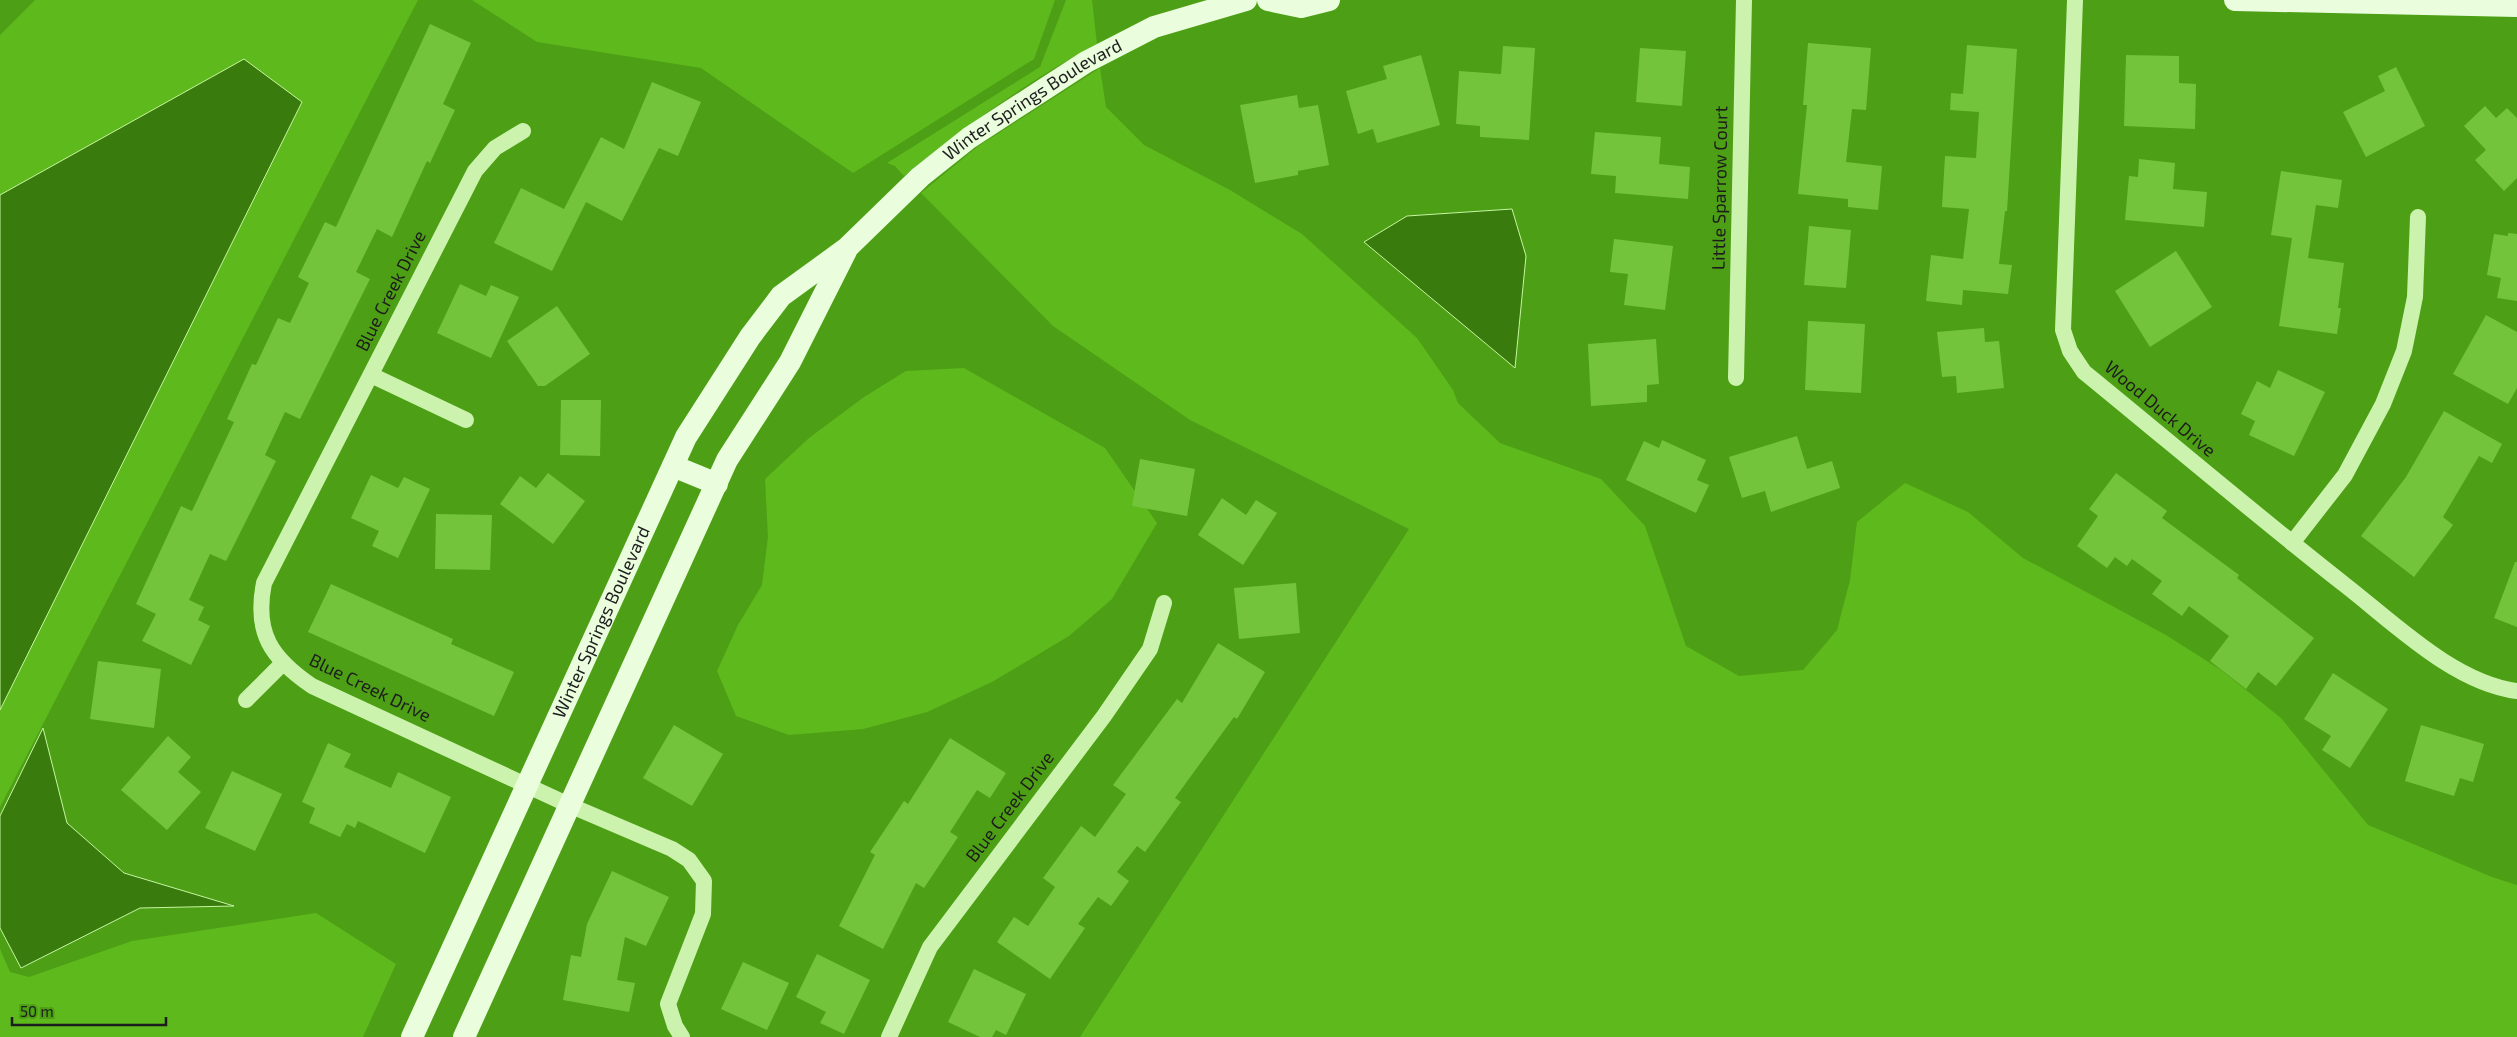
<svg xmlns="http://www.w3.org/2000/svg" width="2517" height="1037" font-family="'Exo 2',sans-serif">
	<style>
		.green { fill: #5eb91d }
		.water { fill: #397c0d; stroke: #c5f6a0 }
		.building { fill: #73c43a }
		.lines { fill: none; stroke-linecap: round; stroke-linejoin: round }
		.street { stroke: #cbf3ad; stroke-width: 16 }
		.secondary { stroke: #eafddd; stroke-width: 22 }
		.labels { text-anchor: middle; stroke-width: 4; stroke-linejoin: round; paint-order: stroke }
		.street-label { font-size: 18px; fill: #1d1d1d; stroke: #4d9f15 }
	</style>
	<rect width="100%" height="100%" fill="#4d9f15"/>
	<g class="green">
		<polygon points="35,0 418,0 0,807 0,35"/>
		<polygon points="472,0 1055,0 1034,59 853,173 701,68 537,42"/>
		<path d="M1066,0H1092L1097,44C1027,81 965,127 904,176L895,166L887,163L1040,67Z"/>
		<polygon points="1100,68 1106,107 1144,145 1230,190 1302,234 1417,338 1453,390 1458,403 1500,443 1601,479 1645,526 1686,646 1739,676 1803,670 1837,630 1850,580 1857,522 1905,483 1968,512 2023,558 2166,635 2221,670 2281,718 2368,825 2492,877 2517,885 2517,1037 1080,1037 1409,529 1190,420 1053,326 921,193 977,147"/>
		<polygon points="964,368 1105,448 1157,523 1112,599 1069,636 992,682 927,712 863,729 789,735 736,716 717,671 738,625 762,585 768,537 765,479 809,438 864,397 906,371"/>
		<polygon points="316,913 396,964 363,1037 0,1037 0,949 10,972 29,977 132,941"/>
	</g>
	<g class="water">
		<polygon points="244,59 302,102 0,710 0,195"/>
		<polygon points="1512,209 1526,256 1515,368 1364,242 1407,216"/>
		<polygon points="43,728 67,823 124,873 234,906 140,908 21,968 0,928 0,816"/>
	</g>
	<g class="building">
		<polygon points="430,24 471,43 443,104 455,110 430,163 427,161 392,237 377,229 356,272 370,279 300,419 285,412 265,455 276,461 226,561 210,554 189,600 204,607 198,620 210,626 191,665 142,641 156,614 136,604 181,506 192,511 234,422 227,419 252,364 256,365 278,318 290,323 309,283 298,277 325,222 336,227"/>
		<polygon points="1808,43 1871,48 1866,110 1852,109 1846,162 1882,166 1878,210 1848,207 1848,199 1798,194 1807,105 1803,105"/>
		<polygon points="1967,45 2017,49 2007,211 2005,211 1999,264 2012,265 2008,294 1963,290 1962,305 1926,301 1931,255 1963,259 1969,209 1942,207 1945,156 1976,158 1979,112 1950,110 1951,93 1963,94"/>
		<polygon points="1503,46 1535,48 1529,140 1480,137 1480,126 1456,124 1459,71 1501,74"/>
		<polygon points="1640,48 1686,51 1682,106 1636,102"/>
		<polygon points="1421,55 1440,125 1377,143 1373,129 1358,134 1346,91 1387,79 1383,66"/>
		<polygon points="2126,55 2179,56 2179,83 2196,84 2195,129 2124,126"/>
		<polygon points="2396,67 2425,126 2366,157 2343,112 2385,91 2378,76"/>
		<polygon points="652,82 701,102 678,156 659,148 622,221 586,202 552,271 494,243 521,188 564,209 601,137 624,149"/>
		<polygon points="1297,95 1299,108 1318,105 1329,165 1298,171 1298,175 1255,183 1240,105"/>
		<polygon points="2485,106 2496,118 2507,108 2517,118 2517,178 2504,191 2475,160 2486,150 2464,126"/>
		<polygon points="1595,132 1661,137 1659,164 1690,167 1688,199 1615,193 1616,176 1591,174"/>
		<polygon points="2139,159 2175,163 2173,189 2207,192 2204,227 2125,220 2129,176 2138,177"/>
		<polygon points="2281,171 2342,180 2338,208 2316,205 2308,258 2344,263 2338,308 2341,308 2337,334 2279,326 2292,238 2271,235"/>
		<polygon points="1809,226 1851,230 1846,288 1804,285"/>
		<polygon points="2508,233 2517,234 2517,301 2497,298 2501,278 2487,275 2494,234 2508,236"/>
		<polygon points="1614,239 1673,246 1665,310 1624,305 1628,274 1610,272"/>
		<polygon points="2176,251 2212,307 2150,347 2115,291"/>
		<polygon points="460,284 486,296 491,285 519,297 491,358 437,333"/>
		<polygon points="557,306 590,354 545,386 538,386 507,341"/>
		<polygon points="2486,315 2517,332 2517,388 2508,404 2453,374"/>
		<polygon points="1808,321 1865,324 1861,393 1805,390"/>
		<polygon points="1984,328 1985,342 1999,341 2004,388 1957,393 1956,376 1942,377 1937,332"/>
		<polygon points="1656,339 1659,384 1647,385 1647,402 1591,406 1588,344"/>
		<polygon points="2278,370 2325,392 2294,456 2249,435 2255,421 2241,414 2257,381 2270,388"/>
		<polygon points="561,400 601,400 600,456 560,455"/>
		<polygon points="2444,411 2502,444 2492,463 2479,456 2443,517 2453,525 2414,577 2361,536 2406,477"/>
		<polygon points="1797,436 1807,469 1832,461 1840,488 1771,512 1765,491 1742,498 1729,457"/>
		<polygon points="1662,440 1706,460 1697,480 1709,485 1696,513 1626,480 1644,441 1659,448"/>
		<polygon points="1140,459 1195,469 1187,516 1132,506"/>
		<polygon points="548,473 585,501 553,544 500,504 520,476 536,488"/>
		<polygon points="2116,473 2167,511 2162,518 2239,575 2237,578 2314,638 2276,686 2258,672 2246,689 2210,661 2229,636 2189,606 2182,616 2152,594 2162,581 2132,559 2127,566 2115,557 2107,568 2077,546 2098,516 2089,509"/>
		<polygon points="371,475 398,488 404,477 430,489 398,558 372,546 379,531 351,518"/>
		<polygon points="1222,498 1246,515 1256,500 1277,513 1243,565 1198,535"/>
		<polygon points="436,514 492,515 490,570 435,569"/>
		<polygon points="2515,562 2517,562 2517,627 2494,618"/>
		<polygon points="1296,583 1300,633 1239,639 1234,588"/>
		<polygon points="331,584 453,639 451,644 514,672 494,716 308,632"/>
		<polygon points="1218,643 1265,672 1237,719 1234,717 1175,798 1181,802 1145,852 1137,846 1117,872 1129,881 1111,906 1098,897 1078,924 1085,928 1050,979 997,942 1014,917 1028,926 1055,887 1043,878 1081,826 1095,837 1126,794 1113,785 1177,699 1182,703"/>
		<polygon points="98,661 161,669 154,728 90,719"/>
		<polygon points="2333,673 2388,709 2350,768 2322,750 2331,736 2304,719"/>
		<polygon points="674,725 723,754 692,806 643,778"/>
		<polygon points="2421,725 2484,744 2473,782 2460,778 2454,796 2405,781"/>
		<polygon points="168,736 191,757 178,772 201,792 167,830 121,790"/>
		<polygon points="950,738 1006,773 990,798 977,790 950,832 958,837 924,888 916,883 883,949 839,926 875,855 870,852 904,801 908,804"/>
		<polygon points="328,743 351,754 344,767 391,788 398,772 451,797 425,853 358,821 355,828 347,824 340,837 309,823 315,808 302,802"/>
		<polygon points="232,771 282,794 255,851 205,828"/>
		<polygon points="612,871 669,897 646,946 625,937 617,980 635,983 629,1012 563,1000 571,955 581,957 587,924"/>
		<polygon points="817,954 870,980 844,1034 820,1023 826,1012 796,997"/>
		<polygon points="743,962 789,983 767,1030 721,1009"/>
		<polygon points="974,969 1026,994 1006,1035 996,1030 992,1037 980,1037 948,1022"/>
	</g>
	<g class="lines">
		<g class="street">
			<path d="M2075,0L2063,330L2070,351L2084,372C2171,443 2257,516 2345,585C2394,623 2454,683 2517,691"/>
			<path d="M523,131L495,148L475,171L264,583C254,633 271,658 312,686L569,805L672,849L689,860L704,881L703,914L668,1004L675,1026L682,1037"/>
			<polyline points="371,375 466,420"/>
			<polyline points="1736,378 1744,0"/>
			<polyline points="2292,543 2345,475 2383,404 2404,351 2415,297 2418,217"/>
			<polyline points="246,700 283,663"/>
			<polyline points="889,1037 930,947 1104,716 1150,649 1164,603"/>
		</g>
		<g class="secondary">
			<polyline points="1268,0 1301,7 1329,0"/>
			<polyline points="2235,0 2517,6"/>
			<polyline points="673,466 717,484"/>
			<path id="s1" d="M412,1037L686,437L750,337L781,296L847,248L920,177L969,138L1043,90L1086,62L1154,27L1246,0"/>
			<polyline points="464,1037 727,460 790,362 846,251"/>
		</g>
	</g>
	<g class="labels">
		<g class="street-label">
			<text dy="6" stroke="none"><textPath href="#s1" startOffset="1150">Winter Springs Boulevard</textPath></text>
			<text transform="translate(1720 188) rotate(-89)" y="6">Little Sparrow Court</text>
			<text transform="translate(391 291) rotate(-63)" y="6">Blue Creek Drive</text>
			<text transform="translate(2160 409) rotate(40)" y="6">Wood Duck Drive</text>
			<text dy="6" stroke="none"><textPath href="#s1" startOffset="456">Winter Springs Boulevard</textPath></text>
			<text transform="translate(370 688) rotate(26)" y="6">Blue Creek Drive</text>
			<text transform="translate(1010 807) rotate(-53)" y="6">Blue Creek Drive</text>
		</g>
	</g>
	<path d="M12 1017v8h154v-8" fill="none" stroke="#1d1d1d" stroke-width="2.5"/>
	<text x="20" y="1017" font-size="15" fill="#1d1d1d" stroke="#4d9f15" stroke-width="4" paint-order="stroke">50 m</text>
</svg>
